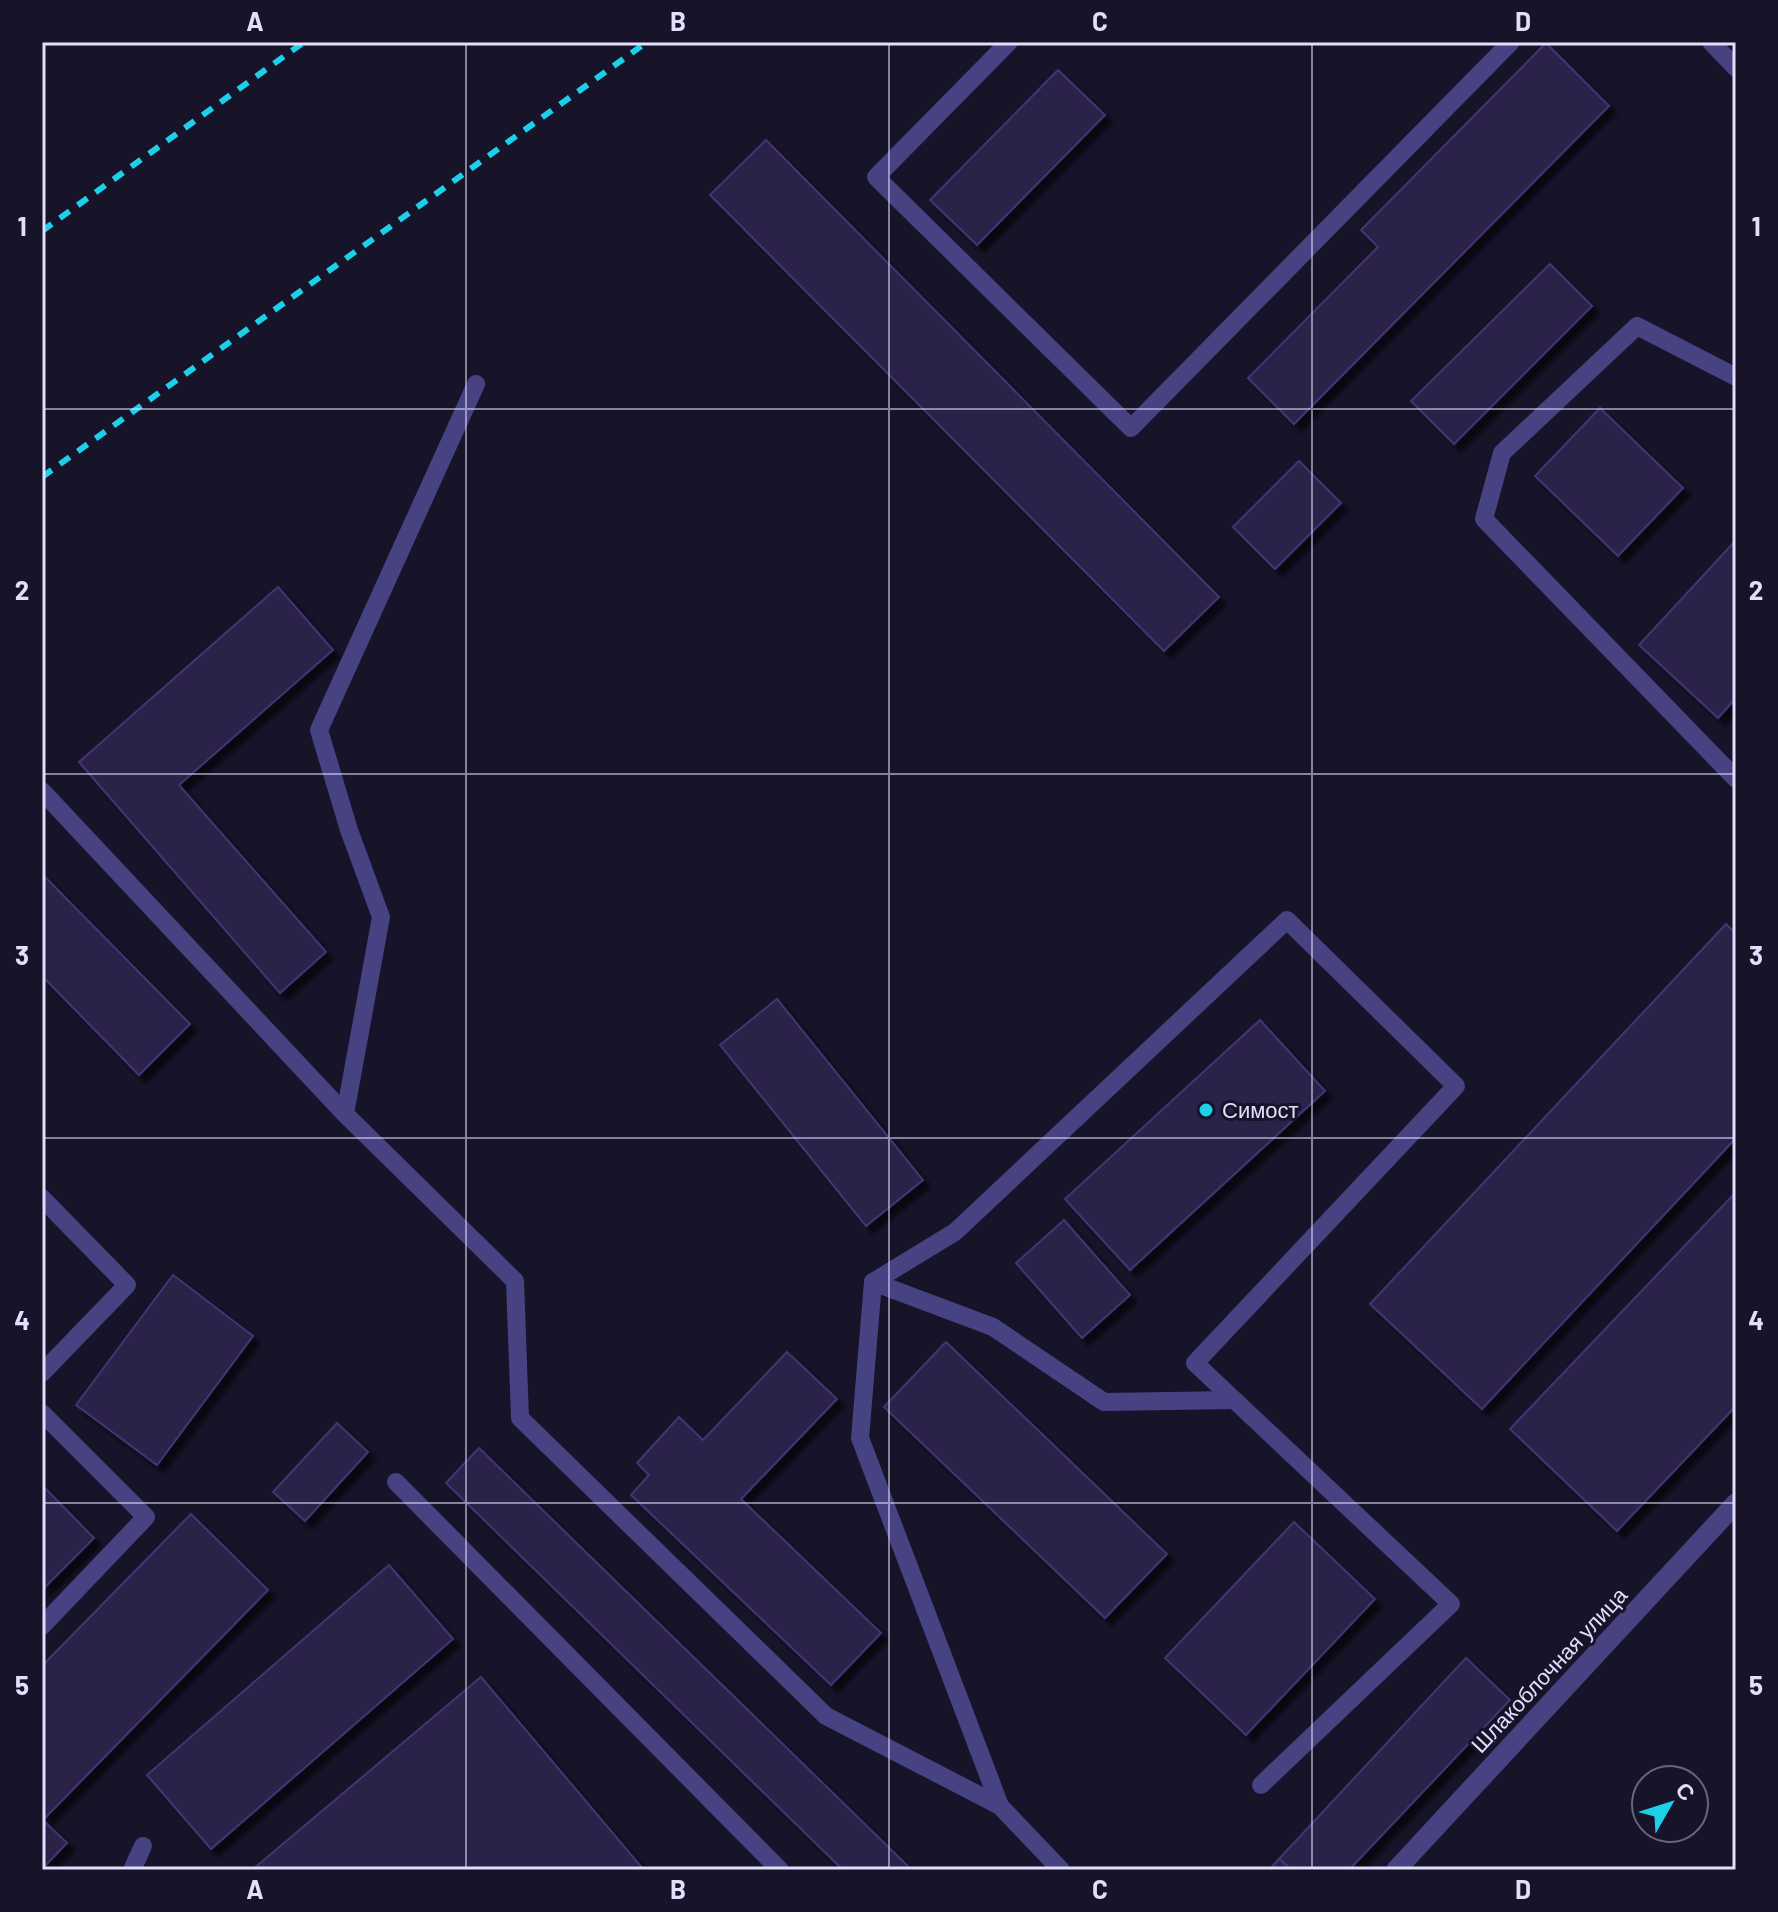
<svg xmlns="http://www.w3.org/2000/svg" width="1778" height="1912" font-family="Barlow,sans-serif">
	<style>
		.building { fill: #2a2148; stroke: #433572; stroke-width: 2; filter: url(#shadow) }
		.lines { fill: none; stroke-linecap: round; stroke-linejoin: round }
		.lane { stroke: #474383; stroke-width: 18 }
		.street { stroke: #474383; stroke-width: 20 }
		.rail { stroke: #1cd0ea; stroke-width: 6; stroke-dasharray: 12 10; stroke-linecap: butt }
		.grid { fill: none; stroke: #e2defc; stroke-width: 2; stroke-opacity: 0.55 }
		.poi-dot { fill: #1cd0ea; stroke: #171329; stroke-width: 3 }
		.labels { text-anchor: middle; stroke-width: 6; stroke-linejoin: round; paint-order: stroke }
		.poi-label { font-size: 22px; fill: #e2defc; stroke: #171329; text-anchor: start }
		.street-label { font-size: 22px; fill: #e2defc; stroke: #171329 }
		.neatline { fill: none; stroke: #e2defc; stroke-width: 3 }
		.grid-label { font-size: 26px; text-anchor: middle; font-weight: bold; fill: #e2defc }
	</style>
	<defs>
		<filter id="shadow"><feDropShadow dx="7" dy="7" stdDeviation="2" flood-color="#0009"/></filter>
	</defs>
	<rect width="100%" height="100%" fill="#171329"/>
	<g class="building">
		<polygon points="1546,43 1609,106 1294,424 1248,378 1378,247 1361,230"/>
		<polygon points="1058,70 1105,115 977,245 930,200"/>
		<polygon points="766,140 1219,597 1164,651 710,195"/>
		<polygon points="1550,264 1592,306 1454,444 1411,401"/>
		<polygon points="1600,408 1683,488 1618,556 1535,476"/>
		<polygon points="1299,461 1341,503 1275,569 1233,527"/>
		<polygon points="1736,540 1736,698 1718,718 1639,645"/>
		<polygon points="278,587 333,650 179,785 326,952 280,993 79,762"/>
		<polygon points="42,874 190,1024 139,1075 42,976"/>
		<polygon points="1726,924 1736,934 1736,1138 1482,1409 1370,1304"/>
		<polygon points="777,999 923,1180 866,1226 720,1045"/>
		<polygon points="1260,1020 1325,1091 1130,1270 1065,1199"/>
		<polygon points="1736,1192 1736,1406 1617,1531 1510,1429"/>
		<polygon points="1064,1220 1130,1295 1082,1338 1016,1263"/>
		<polygon points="173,1275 253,1336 157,1465 76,1405"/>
		<polygon points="946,1342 1167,1554 1105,1618 884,1407"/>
		<polygon points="787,1352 837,1399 741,1499 881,1633 831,1685 631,1495 649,1475 637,1463 679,1417 703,1440"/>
		<polygon points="337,1423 368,1452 305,1521 273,1492"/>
		<polygon points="479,1448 912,1870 843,1870 446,1483"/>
		<polygon points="42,1485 94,1538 42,1590"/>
		<polygon points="191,1514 268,1590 43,1820 67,1843 42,1869 42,1666"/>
		<polygon points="1294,1522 1375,1599 1246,1735 1165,1658"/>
		<polygon points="389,1565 453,1639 211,1849 147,1775"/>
		<polygon points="1466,1658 1510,1700 1349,1870 1292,1870 1279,1859"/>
		<polygon points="481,1677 644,1870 252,1870"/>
		<polygon points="1279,1859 1292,1870 1269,1870"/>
	</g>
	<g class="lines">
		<g class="lane">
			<polyline points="1009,42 876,177 1131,428 1511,42"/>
			<polyline points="1711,42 1736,68"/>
			<polyline points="1736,377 1637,326 1502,453 1484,519 1736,779"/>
			<polyline points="476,384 319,730 349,830 381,917 345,1114 515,1281 520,1418 826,1716 1000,1806 1061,1870"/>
			<polyline points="42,791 345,1114"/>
			<polyline points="42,1198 127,1285 42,1373"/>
			<polyline points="873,1282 993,1327 1104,1402 1234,1400"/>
			<polyline points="42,1413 146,1517 42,1626"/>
			<polyline points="396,1482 780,1870"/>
			<polyline points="1000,1806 860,1438 873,1282 955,1232 1287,920 1456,1086 1195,1363 1451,1604 1261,1785"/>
			<polyline points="132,1870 143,1846"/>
		</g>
		<polyline class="street" points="1396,1870 1736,1503"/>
		<g class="rail">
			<polyline points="42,231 304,42"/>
			<polyline points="42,477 647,42"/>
		</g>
	</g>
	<path class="grid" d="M466,42V1870M889,42V1870M1312,42V1870M42,409H1736M42,774H1736M42,1138H1736M42,1503H1736"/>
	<circle class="poi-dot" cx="1206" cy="1110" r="8"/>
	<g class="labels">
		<g class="poi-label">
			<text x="1222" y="1118">Симост</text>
		</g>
		<g class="street-label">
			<text transform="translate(1549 1670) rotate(-47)" y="8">Шлакоблочная улица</text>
		</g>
	</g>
	<rect width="1778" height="1912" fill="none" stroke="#171329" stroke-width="88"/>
	<g transform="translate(1670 1804) rotate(51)"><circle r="38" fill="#171329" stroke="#68647d" stroke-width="2"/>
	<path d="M0-6L14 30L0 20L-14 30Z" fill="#1cd0ea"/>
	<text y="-12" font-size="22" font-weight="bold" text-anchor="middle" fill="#e2defc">С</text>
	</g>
	<rect x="44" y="44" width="1690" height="1824" class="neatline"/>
	<g class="grid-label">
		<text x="255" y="31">A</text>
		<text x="678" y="31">B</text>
		<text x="1100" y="31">C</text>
		<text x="1523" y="31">D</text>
		<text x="22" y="236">1</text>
		<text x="1756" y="236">1</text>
		<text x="22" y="600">2</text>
		<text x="1756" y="600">2</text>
		<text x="22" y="965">3</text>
		<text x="1756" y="965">3</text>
		<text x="22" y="1330">4</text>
		<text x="1756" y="1330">4</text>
		<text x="22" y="1695">5</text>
		<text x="1756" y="1695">5</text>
		<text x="255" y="1899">A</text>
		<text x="678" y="1899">B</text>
		<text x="1100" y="1899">C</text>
		<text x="1523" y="1899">D</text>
	</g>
</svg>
